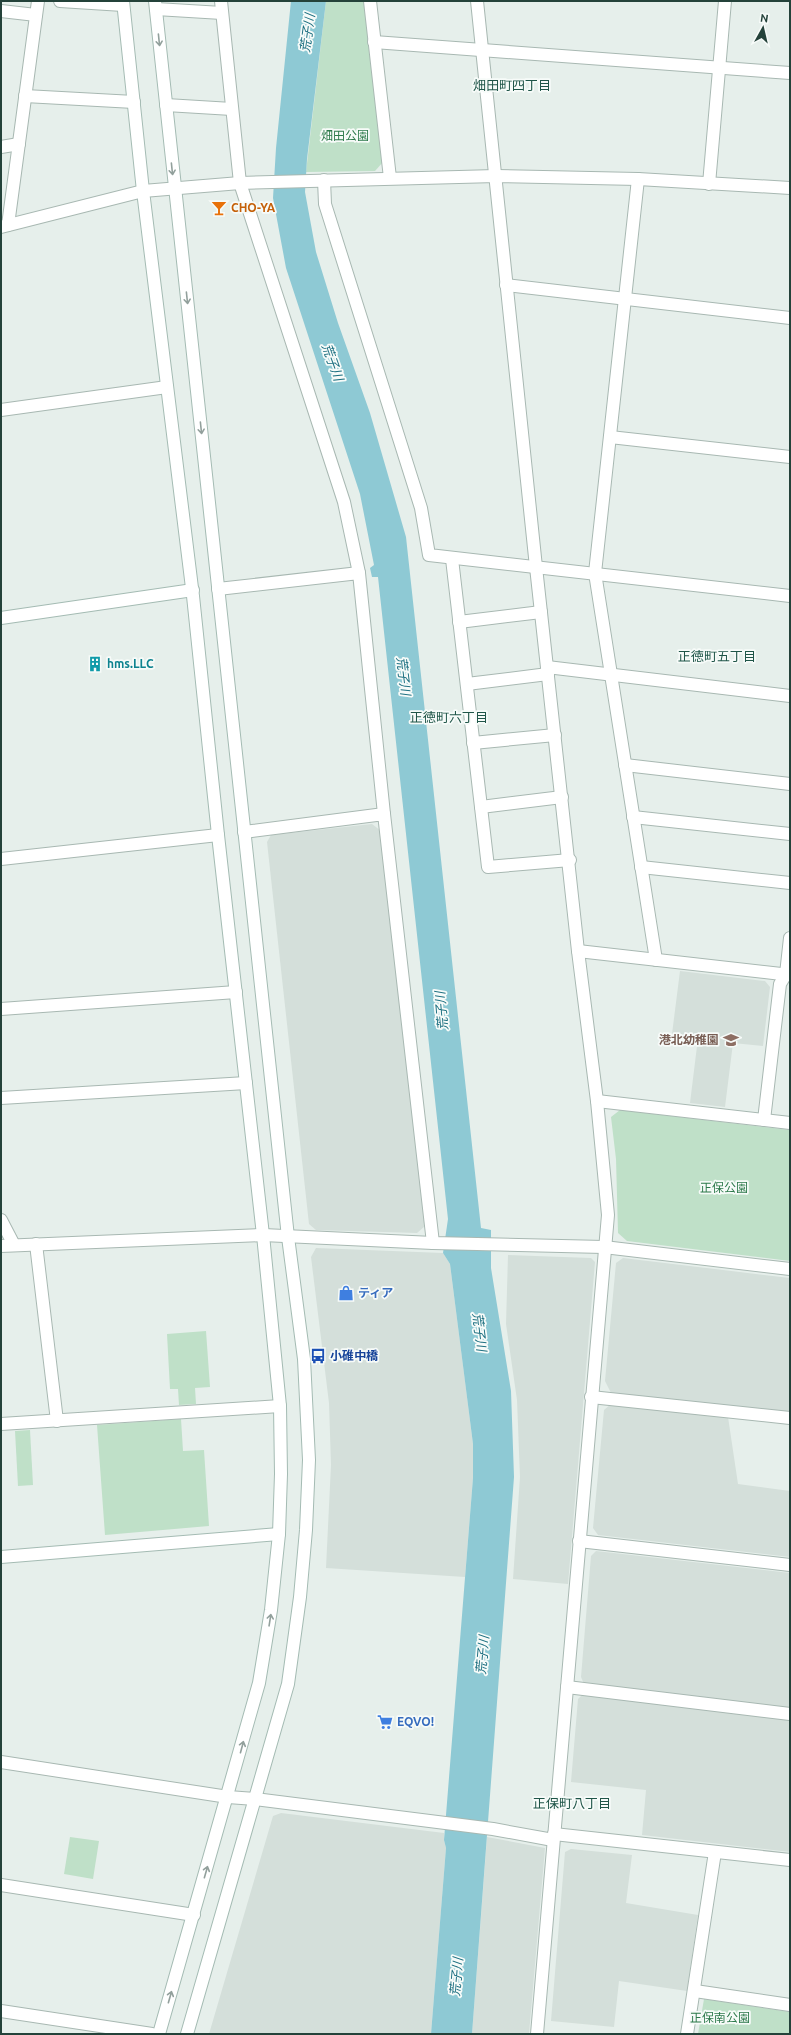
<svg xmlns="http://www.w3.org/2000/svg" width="791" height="2035" font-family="Ubuntu,'Noto Sans JP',sans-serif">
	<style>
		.built { fill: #d4dfda }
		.green { fill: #bfe0c8 }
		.water { fill: #8ec9d4 }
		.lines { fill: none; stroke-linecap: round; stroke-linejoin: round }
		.street-casing { stroke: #a8b8b2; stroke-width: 14 }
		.secondary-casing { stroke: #a4bbb3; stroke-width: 14 }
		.street { stroke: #fff; stroke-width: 12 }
		.secondary { stroke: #fff; stroke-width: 12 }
		.oneway { stroke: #92a09c }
		.labels { text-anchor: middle; stroke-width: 3.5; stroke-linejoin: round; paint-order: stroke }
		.park-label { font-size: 12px; fill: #2d7a4b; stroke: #f7fbf9 }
		.food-label { font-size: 12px; font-weight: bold; fill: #c56008; stroke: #f7fbf9; text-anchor: start }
		.culture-label { font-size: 12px; font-weight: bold; fill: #0d838f; stroke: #f7fbf9; text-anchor: start }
		.education-label { font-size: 12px; font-weight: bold; fill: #785e54; stroke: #f7fbf9; text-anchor: end }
		.shop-label { font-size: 12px; font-weight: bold; fill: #366cbe; stroke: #f7fbf9; text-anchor: start }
		.transit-label { font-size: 12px; font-weight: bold; fill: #164399; stroke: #f7fbf9; text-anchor: start }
		.water-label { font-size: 13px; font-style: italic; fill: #1c6f80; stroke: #f7fbf9 }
		.neighbourhood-label { font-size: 13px; fill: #1f5548; stroke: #f7fbf9 }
	</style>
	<rect width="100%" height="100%" fill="#e6efeb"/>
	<g class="built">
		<polygon points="372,824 381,831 425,1226 417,1233 316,1230 309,1224 267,842 271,835"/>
		<polygon points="680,971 765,981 770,987 763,1046 733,1043 725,1107 690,1103 698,1038 672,1034"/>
		<polygon points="316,1248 443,1253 450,1264 473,1444 473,1478 465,1577 326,1568 331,1465 329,1403 311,1257"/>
		<polygon points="508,1255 591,1258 595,1262 568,1584 513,1579 520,1477 517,1400 506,1324"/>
		<polygon points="623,1258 790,1278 790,1413 611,1393 605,1381 616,1263"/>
		<polygon points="611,1404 728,1417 738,1484 790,1491 790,1557 598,1535 593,1528 604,1410"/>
		<polygon points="596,1551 790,1573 790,1709 584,1684 581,1677 591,1556"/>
		<polygon points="583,1694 790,1719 790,1852 642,1835 646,1790 571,1782 578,1699"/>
		<polygon points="281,1813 444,1833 444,1840 446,1848 431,2034 209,2034 273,1816"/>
		<polygon points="487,1837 545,1848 529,2034 472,2034"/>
		<polygon points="571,1849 632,1855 626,1903 698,1915 687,1991 619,1981 614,2027 551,2021 565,1852"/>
	</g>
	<g class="green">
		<polygon points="326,1 364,1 383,162 375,171 306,172"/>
		<polygon points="620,1110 790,1130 790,1261 627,1241 618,1233 616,1159 611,1117"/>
		<polygon points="206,1331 210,1387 195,1388 196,1404 179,1405 178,1389 170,1389 167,1334"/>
		<polygon points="181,1419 183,1451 204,1450 209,1526 105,1535 97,1425"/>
		<polygon points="30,1430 33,1485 18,1486 15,1431"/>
		<polygon points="70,1837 99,1841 93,1879 64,1874"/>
		<polygon points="704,1999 790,2012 790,2034 698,2034"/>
	</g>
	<polygon class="water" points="291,1 326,1 307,159 305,192 316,252 338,323 370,413 406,537 481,1228 491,1230 491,1268 511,1391 514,1477 472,2034 431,2034 446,1848 444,1840 473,1478 473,1444 450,1264 443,1253 448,1219 378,577 372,577 370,568 374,565 360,494 286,268 273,198 276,148"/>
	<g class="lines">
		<defs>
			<g id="street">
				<polyline points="60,1 123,5"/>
				<polyline points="221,1 240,183 344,502 359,573"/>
				<polyline points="370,1 390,178"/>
				<polyline points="477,1 536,567 578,951 597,1101 608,1215 537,2034"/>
				<polyline points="156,9 222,13"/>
				<polyline points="1,11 36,15"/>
				<polyline points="374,42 790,73"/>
				<polyline points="25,96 134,102"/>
				<polyline points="166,105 232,109"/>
				<polyline points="1,147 19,144"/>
				<polyline points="638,179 595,573 656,960"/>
				<polyline points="324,180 325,204 421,508 429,555 790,596"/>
				<polyline points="709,184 725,1"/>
				<polyline points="8,225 38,1"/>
				<polyline points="1,227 143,191 240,183 496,176 638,179 790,188"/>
				<polyline points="506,285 790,318"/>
				<polyline points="1,410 167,387"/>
				<polyline points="610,437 790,457"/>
				<polyline points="452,559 488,867 570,860"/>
				<polyline points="218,589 359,573 384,814"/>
				<polyline points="459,622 541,612"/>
				<polyline points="547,667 790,696"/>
				<polyline points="467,684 548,674"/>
				<polyline points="473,743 555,735"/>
				<polyline points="625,765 790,784"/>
				<polyline points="481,807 562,797"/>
				<polyline points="633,817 790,834"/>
				<polyline points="244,832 384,814 433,1243"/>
				<polyline points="1,859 218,835"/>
				<polyline points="641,867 790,883"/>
				<polyline points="578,951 790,975"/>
				<polyline points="1,1009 236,992"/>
				<polyline points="1,1098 246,1083"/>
				<polyline points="597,1101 790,1123"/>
				<polyline points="764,1120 780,984 786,974 790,938"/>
				<polyline points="1,1220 14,1245"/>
				<polyline points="36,1244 57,1421"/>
				<polyline points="1,1246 263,1235 433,1243 604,1247 790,1269"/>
				<polyline points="591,1397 790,1418"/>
				<polyline points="1,1424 280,1406"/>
				<polyline points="579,1541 790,1565"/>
				<polyline points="567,1687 790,1714"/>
				<polyline points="1,1762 228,1797 255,1799 493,1829 553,1840"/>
				<polyline points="554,1834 790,1860"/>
				<polyline points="1,1885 194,1915"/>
				<polyline points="695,1991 790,2005"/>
				<polyline points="1,2011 152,2034"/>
				<polyline points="687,2034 715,1852"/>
			</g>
			<g id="secondary">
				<polyline points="123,1 143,191 193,596 218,835 263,1235 280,1406 281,1474 279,1534 271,1610 259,1683 159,2034"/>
				<polyline points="155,1 288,1237 304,1359 309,1460 306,1530 300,1597 288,1684 187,2034"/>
				<polyline points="1,618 193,590"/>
				<polyline points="1,1557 279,1534"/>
			</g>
		</defs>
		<use href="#street" class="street-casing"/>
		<use href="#secondary" class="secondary-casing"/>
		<use href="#street" class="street"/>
		<use href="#secondary" class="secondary"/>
	</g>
	<defs><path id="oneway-shaft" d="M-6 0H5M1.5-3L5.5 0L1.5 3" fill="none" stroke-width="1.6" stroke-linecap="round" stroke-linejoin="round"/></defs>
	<g class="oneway">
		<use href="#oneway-shaft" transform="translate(159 40) rotate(84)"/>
		<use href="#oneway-shaft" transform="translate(172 169) rotate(84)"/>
		<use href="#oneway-shaft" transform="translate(187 298) rotate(84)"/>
		<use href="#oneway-shaft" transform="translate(201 428) rotate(84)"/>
		<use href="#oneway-shaft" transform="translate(270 1620) rotate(-81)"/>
		<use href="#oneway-shaft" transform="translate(242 1747) rotate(-75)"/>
		<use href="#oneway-shaft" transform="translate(206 1872) rotate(-74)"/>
		<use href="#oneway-shaft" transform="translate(170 1997) rotate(-74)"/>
	</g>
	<defs>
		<symbol id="bar-bare" viewBox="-9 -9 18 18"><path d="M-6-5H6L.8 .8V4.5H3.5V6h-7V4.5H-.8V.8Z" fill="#e8710a" stroke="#f7fbf9" stroke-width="2.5" paint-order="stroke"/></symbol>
		<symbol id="building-bare" viewBox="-9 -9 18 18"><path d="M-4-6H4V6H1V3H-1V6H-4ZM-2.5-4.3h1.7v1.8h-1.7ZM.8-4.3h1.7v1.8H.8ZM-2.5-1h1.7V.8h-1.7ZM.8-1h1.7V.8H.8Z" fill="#0f9aa8" stroke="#f7fbf9" stroke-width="2.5" paint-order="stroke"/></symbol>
		<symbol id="school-bare" viewBox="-9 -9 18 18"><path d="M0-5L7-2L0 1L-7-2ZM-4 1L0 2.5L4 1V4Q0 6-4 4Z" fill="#8d6e63" stroke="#f7fbf9" stroke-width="2.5" paint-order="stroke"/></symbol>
		<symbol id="shop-bare" viewBox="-9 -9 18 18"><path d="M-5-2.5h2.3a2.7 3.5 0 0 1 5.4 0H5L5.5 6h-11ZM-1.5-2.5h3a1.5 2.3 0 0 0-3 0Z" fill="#3f7fe0" stroke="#f7fbf9" stroke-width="2.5" paint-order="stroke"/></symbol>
		<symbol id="bus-bare" viewBox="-9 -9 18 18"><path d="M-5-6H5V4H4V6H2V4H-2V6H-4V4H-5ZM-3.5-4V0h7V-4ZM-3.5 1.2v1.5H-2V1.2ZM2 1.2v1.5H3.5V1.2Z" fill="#1a4fb4" stroke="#f7fbf9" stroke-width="2.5" paint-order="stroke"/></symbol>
		<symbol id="supermarket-bare" viewBox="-9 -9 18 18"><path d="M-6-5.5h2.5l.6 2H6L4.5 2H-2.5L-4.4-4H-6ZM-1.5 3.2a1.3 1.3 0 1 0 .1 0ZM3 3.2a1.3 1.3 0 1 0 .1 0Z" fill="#3f7fe0" stroke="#f7fbf9" stroke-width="2.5" paint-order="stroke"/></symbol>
	</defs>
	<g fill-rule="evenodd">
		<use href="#bar-bare" x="208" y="197" width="22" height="22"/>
		<use href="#building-bare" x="84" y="653" width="22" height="22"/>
		<use href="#school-bare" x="720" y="1029" width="22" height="22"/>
		<use href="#shop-bare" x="335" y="1282" width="22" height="22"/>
		<use href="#bus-bare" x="307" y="1345" width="22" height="22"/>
		<use href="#supermarket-bare" x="374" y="1711" width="22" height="22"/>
	</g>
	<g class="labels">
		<g class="park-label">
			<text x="345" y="140">畑田公園</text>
			<text x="724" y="1192">正保公園</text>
			<text x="720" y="2022">正保南公園</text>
		</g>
		<g class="food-label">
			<text x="231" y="212">CHO-YA</text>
		</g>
		<g class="culture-label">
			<text x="107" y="668">hms.LLC</text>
		</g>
		<g class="education-label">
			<text x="719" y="1044">港北幼稚園</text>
		</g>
		<g class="shop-label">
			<text x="358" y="1297">ティア</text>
			<text x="397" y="1726">EQVO!</text>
		</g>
		<g class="transit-label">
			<text x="330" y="1360">小碓中橋</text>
		</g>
		<g class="water-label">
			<text transform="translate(307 33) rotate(-82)" y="5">荒子川</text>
			<text transform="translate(333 362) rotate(70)" y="5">荒子川</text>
			<text transform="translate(404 676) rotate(83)" y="5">荒子川</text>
			<text transform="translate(441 1011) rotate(-95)" y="5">荒子川</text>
			<text transform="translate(480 1332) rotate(83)" y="5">荒子川</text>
			<text transform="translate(482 1655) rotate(-85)" y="5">荒子川</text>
			<text transform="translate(456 1977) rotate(-85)" y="5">荒子川</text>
		</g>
		<g class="neighbourhood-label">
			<text x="512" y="90">畑田町四丁目</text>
			<text x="717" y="661">正徳町五丁目</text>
			<text x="449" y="722">正徳町六丁目</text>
			<text x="572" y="1808">正保町八丁目</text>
		</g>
	</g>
	<rect width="791" height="2035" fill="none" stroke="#24423a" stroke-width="4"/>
	<g transform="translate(763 28) rotate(8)" stroke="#f7fbf9" stroke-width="3" paint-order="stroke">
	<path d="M0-3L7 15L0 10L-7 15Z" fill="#24423a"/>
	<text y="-6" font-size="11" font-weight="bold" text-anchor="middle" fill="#24423a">N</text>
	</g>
</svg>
